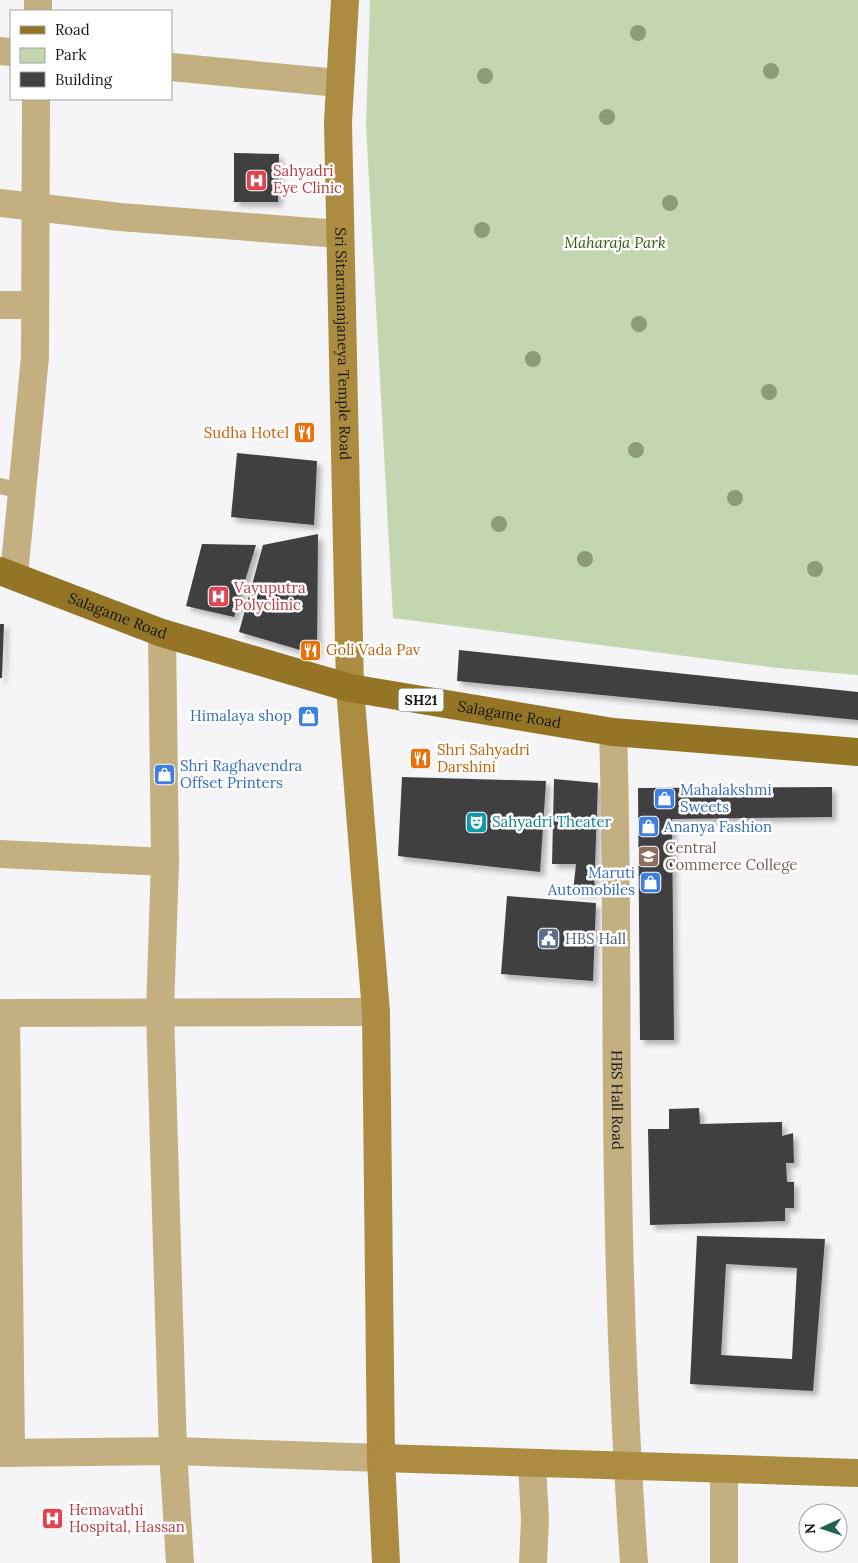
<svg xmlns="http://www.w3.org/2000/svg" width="858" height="1563" font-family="Lora,serif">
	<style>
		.green { fill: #c4d6b0 }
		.building { fill: #414043; fill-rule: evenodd; filter: url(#shadow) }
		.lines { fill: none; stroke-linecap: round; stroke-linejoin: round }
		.lane { stroke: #c4af80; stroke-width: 16 }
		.street { stroke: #c4af80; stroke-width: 28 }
		.secondary { stroke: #ac8c40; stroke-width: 28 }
		.primary { stroke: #937525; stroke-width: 28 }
		.tree { fill: #8e9b77 }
		.labels { text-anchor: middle; stroke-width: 5; stroke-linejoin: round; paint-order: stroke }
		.shield { fill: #fff; stroke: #5d5d5d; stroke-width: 1 }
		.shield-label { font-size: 14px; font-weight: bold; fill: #171718 }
		.health-label { font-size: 15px; fill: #be3a42; stroke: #fff; text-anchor: start }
		.park-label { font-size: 15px; font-style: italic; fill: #39520e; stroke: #fff }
		.street-label { font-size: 15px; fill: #171718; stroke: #fff }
		.food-label { font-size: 15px; fill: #c56008; stroke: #fff; text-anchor: start }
		.shop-label { font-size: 15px; fill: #366cbe; stroke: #fff; text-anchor: start }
		.culture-label { font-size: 15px; fill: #0d838f; stroke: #fff; text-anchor: start }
		.education-label { font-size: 15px; fill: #785e54; stroke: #fff; text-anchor: start }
		.service-label { font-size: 15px; fill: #4e5e75; stroke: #fff; text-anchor: start }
	</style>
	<defs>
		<filter id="shadow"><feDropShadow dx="4.5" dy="4.5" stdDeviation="2.5" flood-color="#0004"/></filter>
	</defs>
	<rect width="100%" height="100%" fill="#f5f5f8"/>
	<polygon class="green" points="370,0 858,0 858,675 778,668 393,618 366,125"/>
	<g class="building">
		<polygon points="234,153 279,154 278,202 234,202"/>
		<polygon points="237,453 317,461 314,525 231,517"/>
		<polygon points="318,534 317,655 239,632 263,545"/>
		<polygon points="202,544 256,545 234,617 186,606"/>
		<polygon points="0,624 4,624 2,678 0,678"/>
		<polygon points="459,650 858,692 858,720 457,681"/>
		<polygon points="402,777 546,781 540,872 398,856"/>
		<polygon points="554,779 598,783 594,893 573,892 576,864 552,864"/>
		<polygon points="832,787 832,817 672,819 674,1040 640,1040 638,788"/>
		<polygon points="507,896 596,903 593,981 501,974"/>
		<polygon points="699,1108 700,1124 782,1122 782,1136 793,1133 794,1163 786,1163 787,1182 794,1182 794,1208 785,1208 785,1221 650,1225 648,1129 669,1129 669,1109"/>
		<path d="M697,1236L825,1239L813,1391L690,1384ZM726,1264L797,1268L792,1359L721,1355Z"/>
	</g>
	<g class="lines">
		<polyline class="lane" points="0,486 22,491"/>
		<g class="street">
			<polyline points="38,11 38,0"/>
			<polyline points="0,51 11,52"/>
			<polyline points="171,67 338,83"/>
			<polyline points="0,203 120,217 339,234"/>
			<polyline points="0,305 35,305"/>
			<polyline points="14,575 35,357 36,99"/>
			<polyline points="162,633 165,862 160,1011 173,1451 180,1563"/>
			<path id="s1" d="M613,732C618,882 615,1033 618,1183C620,1310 625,1437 634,1563"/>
			<polyline points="0,854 165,862"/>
			<polyline points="0,1013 376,1012"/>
			<polyline points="6,1013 11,1453"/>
			<polyline points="0,1453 173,1451 381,1458"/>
			<polyline points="532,1464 535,1520 533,1563"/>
			<polyline points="724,1563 724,1469"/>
		</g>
		<g class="secondary">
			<path id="s2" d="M345,0L338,122L350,688L376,1012L381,1458L386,1563"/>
			<polyline points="381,1458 858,1473"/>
		</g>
		<path class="primary" id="s3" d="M0,571L162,633L350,688L613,732L858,752"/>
	</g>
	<g class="tree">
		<circle cx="638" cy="33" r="8"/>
		<circle cx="771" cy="71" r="8"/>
		<circle cx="485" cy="76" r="8"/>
		<circle cx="607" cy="117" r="8"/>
		<circle cx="670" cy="203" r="8"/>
		<circle cx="482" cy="230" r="8"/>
		<circle cx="639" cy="324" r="8"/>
		<circle cx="533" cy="359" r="8"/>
		<circle cx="769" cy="392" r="8"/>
		<circle cx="636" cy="450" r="8"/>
		<circle cx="735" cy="498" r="8"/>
		<circle cx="499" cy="524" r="8"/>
		<circle cx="585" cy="559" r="8"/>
		<circle cx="815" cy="569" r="8"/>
	</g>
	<defs>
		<symbol id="hospital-square" viewBox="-11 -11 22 22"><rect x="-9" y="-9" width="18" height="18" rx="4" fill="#e0444e" stroke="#fff"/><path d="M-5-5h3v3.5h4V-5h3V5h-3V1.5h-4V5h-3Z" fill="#fff"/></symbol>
		<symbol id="restaurant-square" viewBox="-11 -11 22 22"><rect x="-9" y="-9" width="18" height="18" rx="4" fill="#e8710a" stroke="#fff"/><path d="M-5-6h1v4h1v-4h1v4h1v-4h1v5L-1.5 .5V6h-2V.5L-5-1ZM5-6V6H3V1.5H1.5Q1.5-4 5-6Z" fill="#fff"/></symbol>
		<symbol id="shop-square" viewBox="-11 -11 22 22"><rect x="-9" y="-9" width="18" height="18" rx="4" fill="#3f7fe0" stroke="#fff"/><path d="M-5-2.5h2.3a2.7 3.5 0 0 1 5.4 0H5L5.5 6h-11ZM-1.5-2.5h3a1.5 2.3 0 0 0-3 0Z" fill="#fff"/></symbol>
		<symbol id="theatre-square" viewBox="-11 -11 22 22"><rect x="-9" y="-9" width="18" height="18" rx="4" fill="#0f9aa8" stroke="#fff"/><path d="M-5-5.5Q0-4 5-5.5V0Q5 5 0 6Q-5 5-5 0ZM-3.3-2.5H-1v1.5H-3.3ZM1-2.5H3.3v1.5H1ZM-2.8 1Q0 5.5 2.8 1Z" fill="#fff"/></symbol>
		<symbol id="university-square" viewBox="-11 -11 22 22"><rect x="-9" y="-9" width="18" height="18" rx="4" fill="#8d6e63" stroke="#fff"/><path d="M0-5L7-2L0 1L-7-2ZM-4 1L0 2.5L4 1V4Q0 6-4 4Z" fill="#fff"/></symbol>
		<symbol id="civic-square" viewBox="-11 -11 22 22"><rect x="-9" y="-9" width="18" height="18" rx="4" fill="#5c6f8a" stroke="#fff"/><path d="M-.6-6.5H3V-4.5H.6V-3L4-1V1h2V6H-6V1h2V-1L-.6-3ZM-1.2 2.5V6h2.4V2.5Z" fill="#fff"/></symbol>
	</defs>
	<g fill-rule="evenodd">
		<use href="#hospital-square" x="244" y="168" width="25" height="25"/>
		<use href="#restaurant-square" x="292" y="420" width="25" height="25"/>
		<use href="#hospital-square" x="206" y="584" width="25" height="25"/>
		<use href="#restaurant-square" x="298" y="638" width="25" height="25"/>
		<use href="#shop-square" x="296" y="704" width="25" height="25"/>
		<use href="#restaurant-square" x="408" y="746" width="25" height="25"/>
		<use href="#shop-square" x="152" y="762" width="25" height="25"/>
		<use href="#shop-square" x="652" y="786" width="25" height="25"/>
		<use href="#theatre-square" x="464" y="810" width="25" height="25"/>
		<use href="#shop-square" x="636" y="814" width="25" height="25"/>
		<use href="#university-square" x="636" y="844" width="25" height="25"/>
		<use href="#shop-square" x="638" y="870" width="25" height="25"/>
		<use href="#civic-square" x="536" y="926" width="25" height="25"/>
		<use href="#hospital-square" x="40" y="1506" width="25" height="25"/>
	</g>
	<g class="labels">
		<rect class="shield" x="398.5" y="688.5" width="45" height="23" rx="4"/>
		<g class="shield-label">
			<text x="421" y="705">SH21</text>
		</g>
		<g class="health-label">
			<text x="273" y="176">Sahyadri<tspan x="273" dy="17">Eye Clinic</tspan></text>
			<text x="234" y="593">Vayuputra<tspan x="234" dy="17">Polyclinic</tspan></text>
			<text x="69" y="1515">Hemavathi<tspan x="69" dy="17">Hospital, Hassan</tspan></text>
		</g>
		<g class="park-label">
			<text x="615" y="248">Maharaja Park</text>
		</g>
		<g class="street-label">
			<text dy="5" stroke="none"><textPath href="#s2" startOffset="344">Sri Sitaramanjaneya Temple Road</textPath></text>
			<text dy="5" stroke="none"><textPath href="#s3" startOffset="126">Salagame Road</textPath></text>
			<text dy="5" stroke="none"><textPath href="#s3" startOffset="531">Salagame Road</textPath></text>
			<text dy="5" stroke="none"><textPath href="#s1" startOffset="368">HBS Hall Road</textPath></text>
		</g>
		<g class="food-label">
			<text x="289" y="438" text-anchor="end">Sudha Hotel</text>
			<text x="326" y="655">Goli Vada Pav</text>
			<text x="437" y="755">Shri Sahyadri<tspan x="437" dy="17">Darshini</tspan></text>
		</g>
		<g class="shop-label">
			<text x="292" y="721" text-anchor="end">Himalaya shop</text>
			<text x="180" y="771">Shri Raghavendra<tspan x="180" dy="17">Offset Printers</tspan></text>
			<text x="680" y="795">Mahalakshmi<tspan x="680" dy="17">Sweets</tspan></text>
			<text x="664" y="832">Ananya Fashion</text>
			<text x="635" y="878" text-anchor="end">Maruti<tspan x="635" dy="17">Automobiles</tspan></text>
		</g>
		<g class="culture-label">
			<text x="492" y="827">Sahyadri Theater</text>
		</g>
		<g class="education-label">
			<text x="665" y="853">Central<tspan x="665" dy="17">Commerce College</tspan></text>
		</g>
		<g class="service-label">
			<text x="565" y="944">HBS Hall</text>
		</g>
	</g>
	<rect x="10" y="10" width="162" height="90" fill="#ffffff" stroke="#a2a2a3"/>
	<rect x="20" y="26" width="25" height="8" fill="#937525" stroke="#a2a2a3"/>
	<text x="55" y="35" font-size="15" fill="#171718">Road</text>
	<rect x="20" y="48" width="25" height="15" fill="#c4d6b0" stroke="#a2a2a3"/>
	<text x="55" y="60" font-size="15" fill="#171718">Park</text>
	<rect x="20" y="72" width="25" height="15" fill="#414043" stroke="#a2a2a3"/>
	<text x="55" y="85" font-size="15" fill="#171718">Building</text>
	<g transform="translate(823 1528) rotate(267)"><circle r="24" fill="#ffffff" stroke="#a2a2a3"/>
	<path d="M0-4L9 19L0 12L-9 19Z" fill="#206352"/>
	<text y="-8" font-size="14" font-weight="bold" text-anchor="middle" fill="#171718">N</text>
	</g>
</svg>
